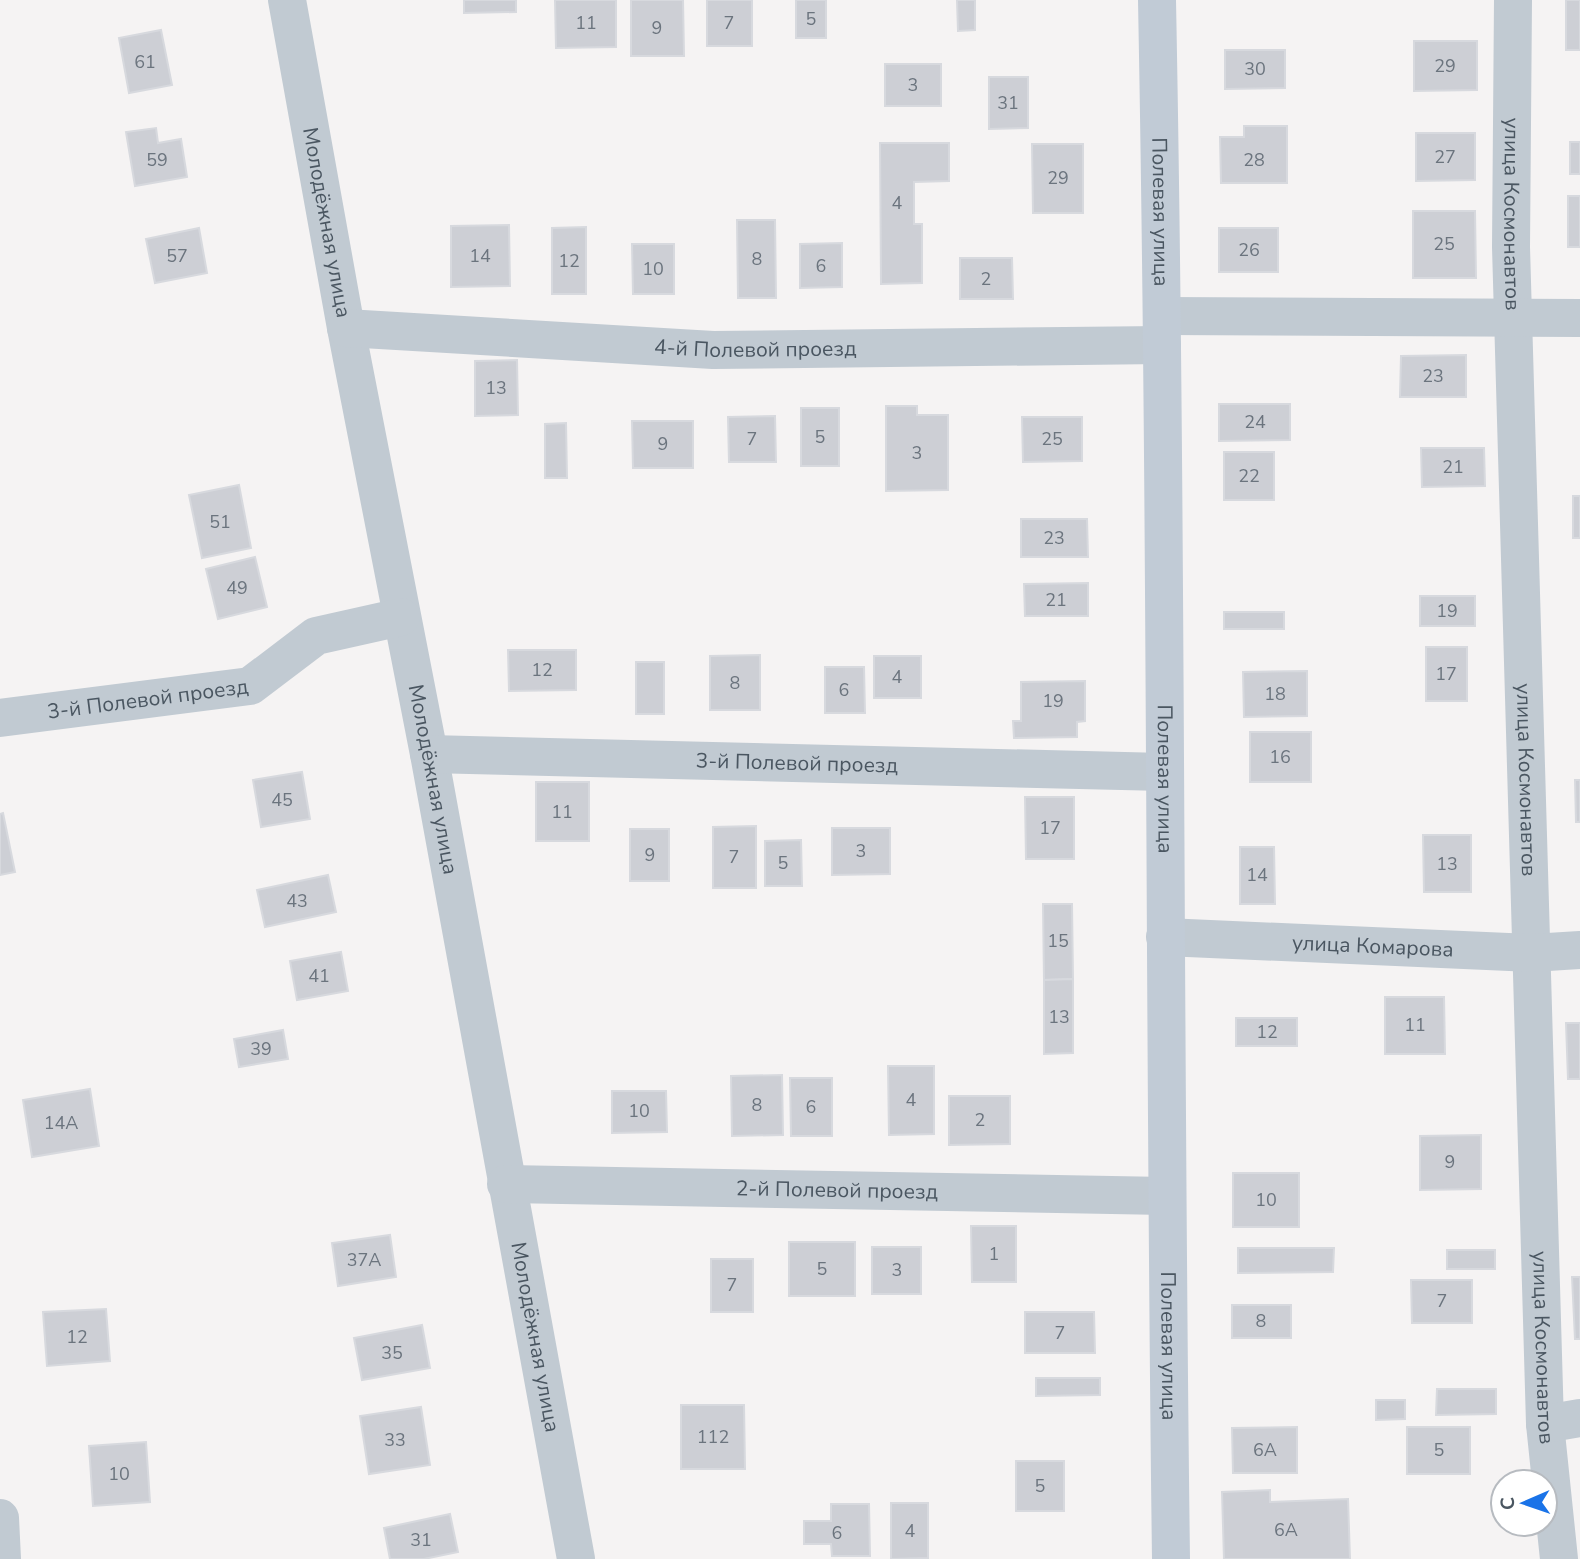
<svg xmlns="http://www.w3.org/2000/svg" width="1580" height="1559" font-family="'Nunito Sans',sans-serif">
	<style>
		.building { fill: #cdcfd5; stroke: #d7d9de; stroke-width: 2 }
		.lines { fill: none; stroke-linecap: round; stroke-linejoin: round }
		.street { stroke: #c1cad2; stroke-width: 38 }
		.secondary { stroke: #c1cbd6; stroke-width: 38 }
		.labels { text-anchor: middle; stroke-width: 5; stroke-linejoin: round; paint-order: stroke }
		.number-label { font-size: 18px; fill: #6b747e }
		.street-label { font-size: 21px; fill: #4a5661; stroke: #fff }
	</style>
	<rect width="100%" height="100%" fill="#f5f3f3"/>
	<g class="building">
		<polygon points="464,0 516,0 516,12 464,13"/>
		<polygon points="555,0 616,0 616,47 556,48"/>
		<polygon points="631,0 683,0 684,56 631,56"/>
		<rect x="707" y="0" width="45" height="46"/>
		<rect x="796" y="0" width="30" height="38"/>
		<polygon points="957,0 975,0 975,30 958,31"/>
		<rect x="1566" y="0" width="14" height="50"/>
		<polygon points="161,30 172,85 129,93 119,38"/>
		<polygon points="1414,41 1477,41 1477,90 1414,91"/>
		<polygon points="1225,50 1285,50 1285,88 1225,89"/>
		<rect x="885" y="64" width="56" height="42"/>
		<polygon points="989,77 1028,77 1028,128 989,129"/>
		<polygon points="1244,126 1287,126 1287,183 1221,183 1220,137 1244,137"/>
		<polygon points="156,128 158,143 181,139 187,177 135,186 126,132"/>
		<polygon points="1416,133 1475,133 1475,180 1416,181"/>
		<rect x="1570" y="142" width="10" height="32"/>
		<polygon points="880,143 949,143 949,181 914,182 914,224 922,224 922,283 881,284"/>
		<polygon points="1032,144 1083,144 1083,213 1033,213"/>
		<rect x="1568" y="196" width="12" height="51"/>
		<polygon points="1413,211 1475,211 1476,278 1413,278"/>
		<polygon points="737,220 775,220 776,298 738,298"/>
		<polygon points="509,225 510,286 451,287 451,226"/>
		<polygon points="586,227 586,294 552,294 552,228"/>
		<polygon points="199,228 207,273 155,283 146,239"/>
		<rect x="1219" y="228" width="59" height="44"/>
		<polygon points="842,243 842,287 800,288 800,244"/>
		<polygon points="632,244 674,244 674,294 633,294"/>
		<polygon points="960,258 1012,258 1013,299 960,299"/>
		<polygon points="1466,355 1466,397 1400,397 1401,356"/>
		<polygon points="517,360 518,415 475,416 475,361"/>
		<polygon points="1219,404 1290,404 1290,440 1219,441"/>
		<polygon points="886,406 917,406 917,415 948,415 948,490 886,491"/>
		<rect x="801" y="408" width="38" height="58"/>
		<polygon points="775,416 776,462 729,462 728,417"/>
		<polygon points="1022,417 1082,417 1082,461 1023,462"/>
		<polygon points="632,421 693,421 693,468 633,468"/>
		<polygon points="566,423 567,478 545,478 545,424"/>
		<polygon points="1421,448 1484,448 1485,486 1422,487"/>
		<rect x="1224" y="452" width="50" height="48"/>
		<polygon points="239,485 251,548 202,558 189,495"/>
		<rect x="1573" y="496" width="7" height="42"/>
		<polygon points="1021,519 1087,519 1088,557 1021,557"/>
		<polygon points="255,557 267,607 218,619 206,569"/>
		<polygon points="1088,583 1088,616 1025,616 1024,584"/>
		<rect x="1420" y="596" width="55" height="30"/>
		<rect x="1224" y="612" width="60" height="17"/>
		<rect x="1426" y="647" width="41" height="54"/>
		<polygon points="508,650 576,650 576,690 509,691"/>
		<polygon points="760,655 760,710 710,710 710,656"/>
		<rect x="874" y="656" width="47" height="42"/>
		<rect x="636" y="662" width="28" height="52"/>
		<polygon points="825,667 864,667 865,713 825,713"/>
		<polygon points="1307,671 1307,716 1244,717 1243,672"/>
		<polygon points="1085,681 1085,721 1077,722 1077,737 1014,738 1013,721 1021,721 1021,682"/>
		<rect x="1250" y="732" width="61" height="50"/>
		<polygon points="302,772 310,819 261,827 253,780"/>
		<polygon points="1575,780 1580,780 1580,822 1576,822"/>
		<rect x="536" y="782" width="53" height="59"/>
		<polygon points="1025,797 1074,797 1074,859 1026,859"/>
		<polygon points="3,813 15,872 0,875 0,814"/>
		<polygon points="756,826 756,888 713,888 713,827"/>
		<polygon points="832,828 890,828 890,874 832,875"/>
		<rect x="630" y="829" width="39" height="52"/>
		<polygon points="1423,835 1471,835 1471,892 1424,892"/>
		<polygon points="801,840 802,886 765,886 765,841"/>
		<polygon points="1240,847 1274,847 1275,904 1240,904"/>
		<polygon points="328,875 336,912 265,927 257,890"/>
		<polygon points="1043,904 1072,904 1073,979 1044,980"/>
		<polygon points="341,952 348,991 297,1000 290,961"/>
		<polygon points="1073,979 1073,1053 1044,1054 1044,980"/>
		<polygon points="1385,997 1444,997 1445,1054 1385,1054"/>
		<rect x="1236" y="1018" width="61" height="28"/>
		<polygon points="1566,1023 1580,1023 1580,1079 1568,1079"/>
		<polygon points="283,1030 288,1059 239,1067 234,1039"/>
		<polygon points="888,1066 934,1066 934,1134 889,1135"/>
		<polygon points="782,1075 783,1135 732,1136 731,1076"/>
		<polygon points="790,1078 832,1078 832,1136 791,1136"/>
		<polygon points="90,1089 99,1146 32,1157 23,1100"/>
		<polygon points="612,1091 666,1091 667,1132 612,1133"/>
		<polygon points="949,1096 1010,1096 1010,1144 949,1145"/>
		<polygon points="1481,1135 1481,1189 1420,1190 1420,1136"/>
		<rect x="1233" y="1173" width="66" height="54"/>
		<polygon points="971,1226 1016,1226 1016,1282 972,1282"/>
		<polygon points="390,1235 396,1277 338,1286 332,1243"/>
		<rect x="789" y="1242" width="66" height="54"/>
		<rect x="872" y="1247" width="49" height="47"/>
		<polygon points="1238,1248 1334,1248 1333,1272 1238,1273"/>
		<rect x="1447" y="1250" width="48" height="19"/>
		<rect x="711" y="1259" width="42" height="53"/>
		<polygon points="1572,1277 1580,1277 1580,1339 1575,1339"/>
		<polygon points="1411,1280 1472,1280 1472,1323 1412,1323"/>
		<rect x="1232" y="1305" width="59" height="33"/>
		<polygon points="106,1309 110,1361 47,1366 43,1312"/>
		<polygon points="1025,1312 1094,1312 1095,1353 1025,1353"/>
		<polygon points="422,1325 430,1368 362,1380 354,1338"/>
		<polygon points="1036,1378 1100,1378 1100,1395 1036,1396"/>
		<polygon points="1437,1389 1496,1389 1496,1414 1436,1415"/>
		<polygon points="1376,1400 1405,1400 1405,1419 1376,1420"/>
		<polygon points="681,1405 744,1405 745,1469 681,1469"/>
		<polygon points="421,1407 430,1465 369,1474 360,1416"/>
		<polygon points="1297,1427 1297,1473 1233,1473 1232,1428"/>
		<rect x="1407" y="1427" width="63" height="47"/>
		<polygon points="146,1442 150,1502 93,1506 89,1446"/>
		<rect x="1016" y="1461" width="48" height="50"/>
		<polygon points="1270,1490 1270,1502 1348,1499 1350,1559 1224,1559 1222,1492"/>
		<polygon points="891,1503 928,1503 928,1558 891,1559"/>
		<polygon points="831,1504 869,1504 870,1556 832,1556 831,1544 804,1544 804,1521 831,1521"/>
		<polygon points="450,1514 458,1552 424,1559 390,1559 384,1528"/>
	</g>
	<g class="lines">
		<g class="street">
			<path id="s1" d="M287,0L346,328L429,754L576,1559"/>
			<path id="s2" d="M1513,0L1511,247L1545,1424L1559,1559"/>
			<polyline points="1163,316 1580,318"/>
			<path id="s3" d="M346,328L713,350L1162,345"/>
			<path id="s4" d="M0,718L250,686L316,636L401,617"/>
			<path id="s5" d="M429,754L1164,772"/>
			<path id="s6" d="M1165,937L1532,953L1580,950"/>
			<path id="s7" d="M506,1184L1166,1196"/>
			<polyline points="1545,1424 1580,1418"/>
			<polyline points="0,1518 2,1559"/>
		</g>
		<path class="secondary" id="s8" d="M1157,0C1167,520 1164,1039 1171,1559"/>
	</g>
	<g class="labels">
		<g class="number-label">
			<text x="811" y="25">5</text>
			<text x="586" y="29">11</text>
			<text x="729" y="29">7</text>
			<text x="657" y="34">9</text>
			<text x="145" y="68">61</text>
			<text x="1445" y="72">29</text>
			<text x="1255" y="75">30</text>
			<text x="913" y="91">3</text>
			<text x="1008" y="109">31</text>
			<text x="1445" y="163">27</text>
			<text x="157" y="166">59</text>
			<text x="1254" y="166">28</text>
			<text x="1058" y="184">29</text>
			<text x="897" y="209">4</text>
			<text x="1444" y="250">25</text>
			<text x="1249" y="256">26</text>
			<text x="177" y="262">57</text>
			<text x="480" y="262">14</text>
			<text x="757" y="265">8</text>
			<text x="569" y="267">12</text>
			<text x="821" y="272">6</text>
			<text x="653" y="275">10</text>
			<text x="986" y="285">2</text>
			<text x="1433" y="382">23</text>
			<text x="496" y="394">13</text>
			<text x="1255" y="428">24</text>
			<text x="820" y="443">5</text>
			<text x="752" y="445">7</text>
			<text x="1052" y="445">25</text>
			<text x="663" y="450">9</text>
			<text x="917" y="459">3</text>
			<text x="1453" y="473">21</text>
			<text x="1249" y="482">22</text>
			<text x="220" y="528">51</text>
			<text x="1054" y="544">23</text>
			<text x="237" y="594">49</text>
			<text x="1056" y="606">21</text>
			<text x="1447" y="617">19</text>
			<text x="542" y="676">12</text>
			<text x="1446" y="680">17</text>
			<text x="897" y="683">4</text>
			<text x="735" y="689">8</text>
			<text x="844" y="696">6</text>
			<text x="1275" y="700">18</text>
			<text x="1053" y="707">19</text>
			<text x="1280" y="763">16</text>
			<text x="282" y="806">45</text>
			<text x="562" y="818">11</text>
			<text x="1050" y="834">17</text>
			<text x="861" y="857">3</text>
			<text x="650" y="861">9</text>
			<text x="734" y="863">7</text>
			<text x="783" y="869">5</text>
			<text x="1447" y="870">13</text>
			<text x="1257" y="881">14</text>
			<text x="297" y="907">43</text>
			<text x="1058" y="947">15</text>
			<text x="319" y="982">41</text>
			<text x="1059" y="1023">13</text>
			<text x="1415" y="1031">11</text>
			<text x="1267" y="1038">12</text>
			<text x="261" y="1055">39</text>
			<text x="911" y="1106">4</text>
			<text x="757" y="1111">8</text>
			<text x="811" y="1113">6</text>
			<text x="639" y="1117">10</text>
			<text x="980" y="1126">2</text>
			<text x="61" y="1129">14А</text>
			<text x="1450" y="1168">9</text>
			<text x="1266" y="1206">10</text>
			<text x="994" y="1260">1</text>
			<text x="364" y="1266">37А</text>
			<text x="822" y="1275">5</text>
			<text x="897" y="1276">3</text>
			<text x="732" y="1291">7</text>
			<text x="1442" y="1307">7</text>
			<text x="1261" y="1327">8</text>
			<text x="1060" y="1339">7</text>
			<text x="77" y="1343">12</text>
			<text x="392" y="1359">35</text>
			<text x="713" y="1443">112</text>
			<text x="395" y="1446">33</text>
			<text x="1265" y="1456">6А</text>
			<text x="1439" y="1456">5</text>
			<text x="119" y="1480">10</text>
			<text x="1040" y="1492">5</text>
			<text x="1286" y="1536">6А</text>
			<text x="910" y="1537">4</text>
			<text x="837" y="1539">6</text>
			<text x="421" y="1546">31</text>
		</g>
		<g class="street-label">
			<text dy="7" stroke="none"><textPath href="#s8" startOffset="212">Полевая улица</textPath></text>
			<text dy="7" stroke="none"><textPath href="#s2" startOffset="214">улица Космонавтов</textPath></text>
			<text dy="7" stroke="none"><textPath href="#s1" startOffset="226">Молодёжная улица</textPath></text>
			<text dy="7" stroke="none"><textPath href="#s3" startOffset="410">4-й Полевой проезд</textPath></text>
			<text dy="7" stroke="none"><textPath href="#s4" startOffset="149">3-й Полевой проезд</textPath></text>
			<text dy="7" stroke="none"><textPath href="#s5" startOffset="368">3-й Полевой проезд</textPath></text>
			<text dy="7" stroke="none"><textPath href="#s1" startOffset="793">Молодёжная улица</textPath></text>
			<text dy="7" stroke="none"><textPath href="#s8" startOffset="779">Полевая улица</textPath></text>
			<text dy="7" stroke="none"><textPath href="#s2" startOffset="780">улица Космонавтов</textPath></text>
			<text dy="7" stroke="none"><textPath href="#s6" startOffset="208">улица Комарова</textPath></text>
			<text dy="7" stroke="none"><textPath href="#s7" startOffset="331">2-й Полевой проезд</textPath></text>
			<text dy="7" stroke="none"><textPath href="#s1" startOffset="1360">Молодёжная улица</textPath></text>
			<text dy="7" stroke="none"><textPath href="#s8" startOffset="1346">Полевая улица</textPath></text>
			<text dy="7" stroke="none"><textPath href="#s2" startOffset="1348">улица Космонавтов</textPath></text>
		</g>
	</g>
	<g transform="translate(1524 1503) rotate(268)"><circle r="33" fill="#ffffff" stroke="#b7bbc0" stroke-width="2"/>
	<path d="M0-5L12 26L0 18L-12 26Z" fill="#1a73e8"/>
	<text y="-10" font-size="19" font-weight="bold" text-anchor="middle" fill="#4a5661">С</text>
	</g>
</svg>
